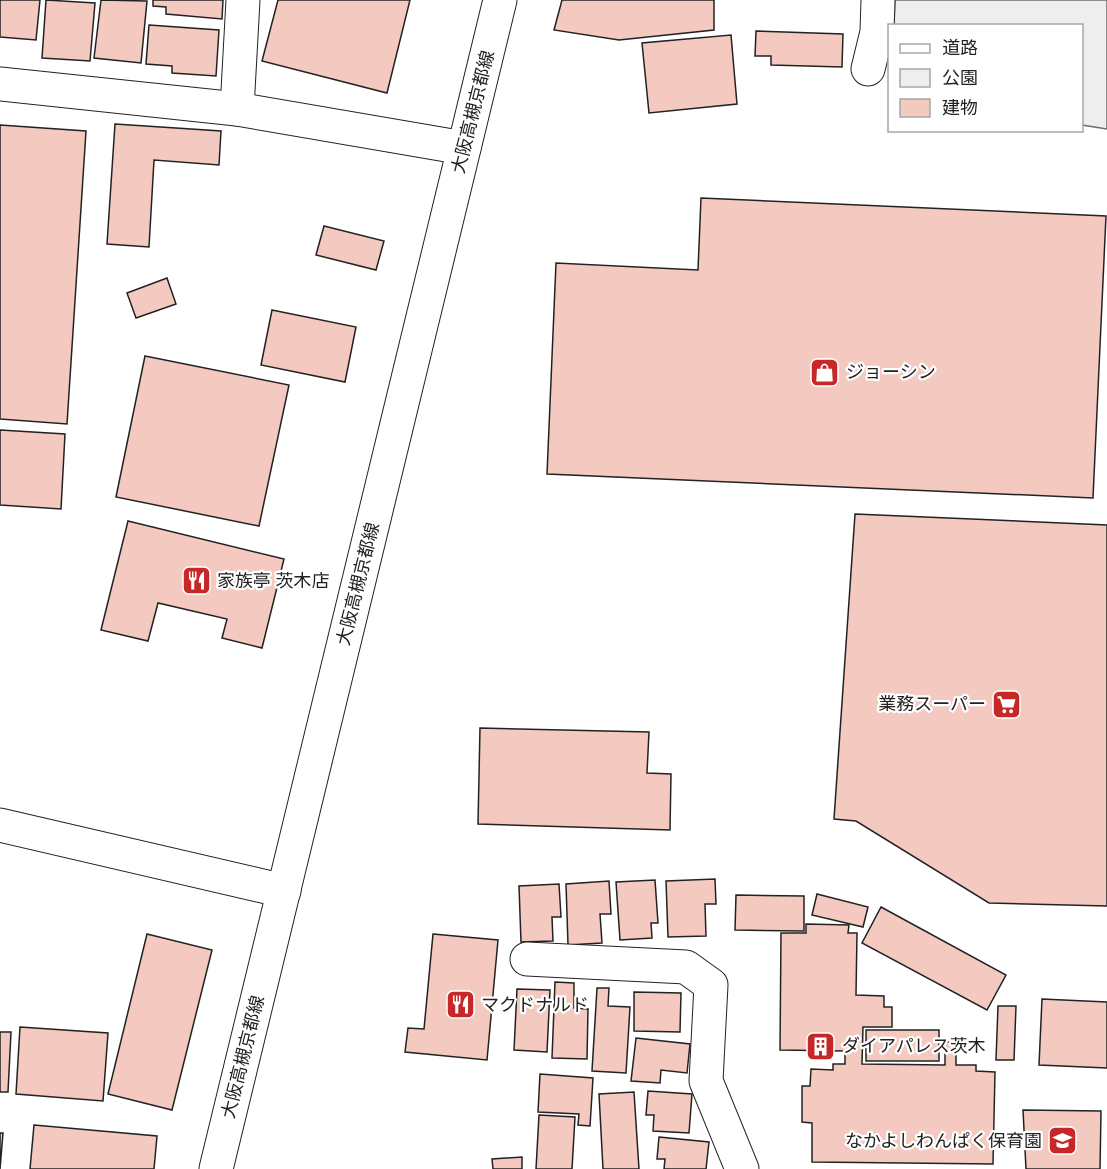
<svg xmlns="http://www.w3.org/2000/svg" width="1107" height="1169" font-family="Rubik,'Noto Sans JP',sans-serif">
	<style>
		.green { fill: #eee; stroke: #6f6f6f; stroke-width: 1.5 }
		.building { fill: #f3c9c0; stroke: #222; stroke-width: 1.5 }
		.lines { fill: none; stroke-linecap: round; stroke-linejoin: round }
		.street-casing { stroke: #222; stroke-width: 35 }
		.primary-casing { stroke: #222; stroke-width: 35 }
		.street { stroke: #fff; stroke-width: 33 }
		.primary { stroke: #fff; stroke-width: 33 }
		.labels { text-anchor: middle; stroke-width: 4.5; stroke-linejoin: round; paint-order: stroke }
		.street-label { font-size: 18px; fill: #222; stroke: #fff }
		.poi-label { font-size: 18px; fill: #222; stroke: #fff; text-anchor: start }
	</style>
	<rect width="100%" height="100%" fill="#fff"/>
	<polygon class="green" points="895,0 1107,0 1107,129 1082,125 1082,26 894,26"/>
	<g class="building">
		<polygon points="0,0 40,0 36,40 0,37"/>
		<polygon points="46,0 95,3 90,61 42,58"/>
		<polygon points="101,0 147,1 141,63 94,58"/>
		<polygon points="153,0 223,0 222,19 166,14 166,7 153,6"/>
		<polygon points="278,0 410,0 387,93 262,61"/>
		<polygon points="562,0 714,0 714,30 619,40 554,30"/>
		<polygon points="149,25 219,30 216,76 172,73 172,66 146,64"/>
		<polygon points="756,31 843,34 842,67 771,65 771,56 755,56"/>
		<polygon points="731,35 737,104 649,113 642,43"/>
		<polygon points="115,124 221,131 219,165 154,160 149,247 107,244"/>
		<polygon points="0,125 86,131 67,424 0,419"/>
		<polygon points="701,198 1106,216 1093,498 547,474 556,263 698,270"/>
		<polygon points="324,226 384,241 376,270 316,255"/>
		<polygon points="167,278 176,304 136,318 127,293"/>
		<polygon points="272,310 356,327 345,382 261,365"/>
		<polygon points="145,356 289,385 259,526 116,497"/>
		<polygon points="0,430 65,434 61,509 0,505"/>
		<polygon points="855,514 1107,525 1107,906 989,903 856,821 834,819"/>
		<polygon points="128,521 284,559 262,648 222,638 227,619 158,603 148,641 101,630"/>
		<polygon points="480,728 649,732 647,773 671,774 670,830 478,824"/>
		<polygon points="715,879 716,904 705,904 706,936 668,937 666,881"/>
		<polygon points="655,880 658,923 651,923 652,938 620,940 616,882"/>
		<polygon points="609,881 611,914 600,914 602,943 568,945 566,884"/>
		<polygon points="559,884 561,917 552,917 553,941 521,942 519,886"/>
		<polygon points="817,894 868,907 863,927 812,915"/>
		<polygon points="736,895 804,896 804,931 735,930"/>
		<polygon points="881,907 1006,975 987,1010 862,943"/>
		<polygon points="806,924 849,925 848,933 857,933 856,995 884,996 884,1007 892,1007 892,1027 863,1027 862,1064 945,1065 945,1042 956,1042 956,1065 976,1065 976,1071 995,1072 993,1164 812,1162 812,1123 802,1122 802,1086 810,1086 811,1069 833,1070 833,1064 845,1064 845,1051 780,1050 781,933 806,933"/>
		<polygon points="147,934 212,950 172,1110 108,1094"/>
		<polygon points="433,934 498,940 487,1060 405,1052 408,1028 424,1029"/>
		<polygon points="555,982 574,983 574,1008 588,1009 587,1059 552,1058"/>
		<polygon points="597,988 609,988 608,1006 630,1007 626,1073 592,1071"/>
		<polygon points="517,989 550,990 547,1052 514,1050"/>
		<polygon points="634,992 681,993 680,1032 634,1031"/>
		<polygon points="1042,999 1107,1002 1107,1068 1039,1065"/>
		<polygon points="998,1006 1016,1006 1014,1060 996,1060"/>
		<polygon points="20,1027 108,1033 103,1101 16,1094"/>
		<rect x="866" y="1030" width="73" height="31"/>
		<polygon points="0,1032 11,1032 8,1092 0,1092"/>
		<polygon points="636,1038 690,1044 687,1073 661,1070 660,1083 631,1081"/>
		<polygon points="540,1074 593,1078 590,1126 578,1125 579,1114 538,1112"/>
		<polygon points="648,1091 692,1094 689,1133 653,1131 654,1115 646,1115"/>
		<polygon points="634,1092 639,1169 603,1169 599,1094"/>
		<polygon points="1023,1110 1101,1111 1100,1169 1026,1169"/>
		<polygon points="539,1115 575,1117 572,1169 536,1169"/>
		<polygon points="34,1125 157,1136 154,1169 30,1169"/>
		<polygon points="0,1133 3,1133 0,1169"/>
		<polygon points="659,1137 709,1142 706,1169 664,1169 665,1159 657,1159"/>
		<polygon points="522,1157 522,1169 493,1169 492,1159"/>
	</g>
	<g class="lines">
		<defs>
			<g id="street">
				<polyline points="868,69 877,32 878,0"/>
				<polyline points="0,84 237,109 464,148"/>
				<polyline points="237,109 243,0"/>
				<polyline points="0,825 284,891"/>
				<polyline points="527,959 686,967 711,985 706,1081 742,1169"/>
			</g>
			<polyline id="primary" points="216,1169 500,0"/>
		</defs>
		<use href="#street" class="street-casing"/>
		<use href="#primary" class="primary-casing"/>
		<use href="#street" class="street"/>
		<use href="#primary" class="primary"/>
	</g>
	<defs>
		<symbol id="shop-square" viewBox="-11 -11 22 22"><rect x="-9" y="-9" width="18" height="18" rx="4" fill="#c62828" stroke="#fff"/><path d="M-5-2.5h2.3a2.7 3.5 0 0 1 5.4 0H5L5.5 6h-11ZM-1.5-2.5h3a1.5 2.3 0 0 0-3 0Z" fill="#fff"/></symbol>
		<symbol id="restaurant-square" viewBox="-11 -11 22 22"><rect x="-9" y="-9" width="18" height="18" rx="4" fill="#c62828" stroke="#fff"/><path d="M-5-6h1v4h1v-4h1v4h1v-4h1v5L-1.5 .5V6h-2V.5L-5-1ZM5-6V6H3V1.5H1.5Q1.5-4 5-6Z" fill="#fff"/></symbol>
		<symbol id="supermarket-square" viewBox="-11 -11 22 22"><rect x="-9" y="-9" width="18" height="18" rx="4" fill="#c62828" stroke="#fff"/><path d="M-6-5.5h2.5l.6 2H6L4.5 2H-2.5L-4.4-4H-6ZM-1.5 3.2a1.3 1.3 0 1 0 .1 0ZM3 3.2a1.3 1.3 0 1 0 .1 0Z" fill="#fff"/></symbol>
		<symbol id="building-square" viewBox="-11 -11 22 22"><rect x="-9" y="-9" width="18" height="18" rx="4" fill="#c62828" stroke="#fff"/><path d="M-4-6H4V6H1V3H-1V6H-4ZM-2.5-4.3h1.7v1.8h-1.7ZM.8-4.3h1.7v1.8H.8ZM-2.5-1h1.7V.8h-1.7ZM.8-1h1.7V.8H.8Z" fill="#fff"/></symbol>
		<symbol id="school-square" viewBox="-11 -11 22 22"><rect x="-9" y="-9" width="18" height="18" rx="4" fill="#c62828" stroke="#fff"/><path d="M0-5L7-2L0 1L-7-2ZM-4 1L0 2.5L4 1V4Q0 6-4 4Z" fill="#fff"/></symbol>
	</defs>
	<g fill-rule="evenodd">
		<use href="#shop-square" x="808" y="356" width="33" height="33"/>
		<use href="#restaurant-square" x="180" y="564" width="33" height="33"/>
		<use href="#supermarket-square" x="990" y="688" width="33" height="33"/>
		<use href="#restaurant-square" x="444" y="988" width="33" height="33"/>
		<use href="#building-square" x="804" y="1030" width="33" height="33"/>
		<use href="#school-square" x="1046" y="1124" width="33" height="33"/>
	</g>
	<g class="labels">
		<g class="street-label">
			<text transform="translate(473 112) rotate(-76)" y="6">大阪高槻京都線</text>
			<text transform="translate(358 584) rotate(-76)" y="6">大阪高槻京都線</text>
			<text transform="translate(243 1057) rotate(-76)" y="6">大阪高槻京都線</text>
		</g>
		<g class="poi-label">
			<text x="846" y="378">ジョーシン</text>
			<text x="217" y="587">家族亭 茨木店</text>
			<text x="986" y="710" text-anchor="end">業務スーパー</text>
			<text x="481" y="1011">マクドナルド</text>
			<text x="842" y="1052">ダイアパレス茨木</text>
			<text x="1042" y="1147" text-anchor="end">なかよしわんぱく保育園</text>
		</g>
	</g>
	<rect x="888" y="24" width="195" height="108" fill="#ffffff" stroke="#a7a7a7" stroke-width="1.5"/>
	<rect x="900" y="44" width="30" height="9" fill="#ffffff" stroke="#a7a7a7" stroke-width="1.5"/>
	<text x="942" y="54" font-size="18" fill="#222222">道路</text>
	<rect x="900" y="69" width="30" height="18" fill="#eeeeee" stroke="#a7a7a7" stroke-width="1.5"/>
	<text x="942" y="84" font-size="18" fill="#222222">公園</text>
	<rect x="900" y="99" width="30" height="18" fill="#f3c9c0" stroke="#a7a7a7" stroke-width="1.5"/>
	<text x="942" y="114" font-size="18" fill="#222222">建物</text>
</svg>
